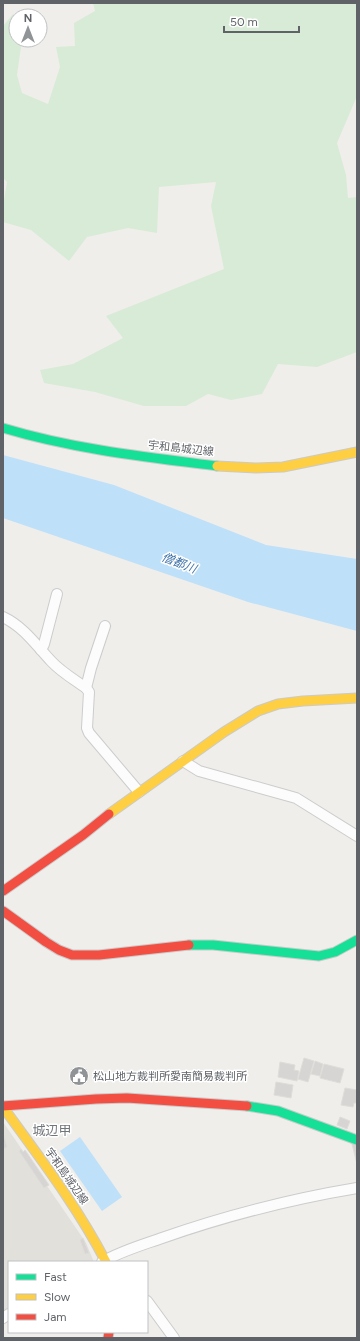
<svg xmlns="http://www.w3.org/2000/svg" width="360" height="1341" font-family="Figtree,'Noto Sans JP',sans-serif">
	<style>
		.education { fill: #e2e0da }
		.green { fill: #d8ebd6 }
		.water { fill: #bfe0f9 }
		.building { fill: #d6d5d3; stroke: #deddd9 }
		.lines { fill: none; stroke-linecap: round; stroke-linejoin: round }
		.street-casing { stroke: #cbcccc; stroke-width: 12 }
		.fast-casing { stroke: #cacacb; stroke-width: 11 }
		.slow-casing { stroke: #cacacb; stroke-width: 11 }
		.jam-casing { stroke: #cacacb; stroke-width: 11 }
		.street { stroke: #fdfcfc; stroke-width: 10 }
		.fast { stroke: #16e098; stroke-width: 9 }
		.slow { stroke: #ffcf43; stroke-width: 9 }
		.jam { stroke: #f24e42; stroke-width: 9 }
		.labels { text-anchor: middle; stroke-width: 3; stroke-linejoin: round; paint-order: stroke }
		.street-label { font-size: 11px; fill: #5f6368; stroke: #fff }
		.poi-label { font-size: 11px; fill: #5f6368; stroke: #fff; text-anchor: start }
		.water-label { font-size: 12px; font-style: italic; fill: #4174aa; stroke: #fff }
		.quarter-label { font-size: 13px; fill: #70757a; stroke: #fff }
	</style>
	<rect width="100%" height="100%" fill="#efeeea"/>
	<polygon class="education" points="3,1122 76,1228 86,1243 94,1262 9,1262 9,1311 3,1314"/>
	<polygon class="green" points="93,3 357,3 357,96 337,143 346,175 348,198 357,197 357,352 317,367 278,364 262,394 231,400 208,394 186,406 144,406 95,392 44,383 40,370 73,364 123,338 106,316 224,269 211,206 216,182 159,187 157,233 128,228 87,237 69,261 31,230 3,222 3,206 7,182 3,178 3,26 13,14 16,17 16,40 22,40 17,75 22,93 48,104 60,67 56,47 75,46 74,23 95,11"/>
	<g class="water">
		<polygon points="3,455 114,485 266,545 357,559 357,631 248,602 3,518"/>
		<polygon points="80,1137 122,1197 102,1211 60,1151"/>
	</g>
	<g class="building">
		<polygon points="304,1058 314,1061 308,1082 298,1079"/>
		<polygon points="315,1061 323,1064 320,1076 311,1074"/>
		<polygon points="280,1062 295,1065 294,1070 299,1071 297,1081 278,1077"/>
		<polygon points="324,1064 344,1069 340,1083 320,1078"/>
		<polygon points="276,1082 293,1085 291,1098 274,1095"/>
		<polygon points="345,1088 357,1090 357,1103 354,1103 353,1107 341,1105"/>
		<polygon points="340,1117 350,1121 347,1129 337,1125"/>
		<polygon points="3,1133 7,1147 3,1149"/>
		<polygon points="351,1140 357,1142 357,1164"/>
		<polygon points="21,1149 23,1152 25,1150 49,1185 44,1188 19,1151"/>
		<polygon points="83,1238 89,1253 85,1254 80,1240"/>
	</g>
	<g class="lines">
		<defs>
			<g id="street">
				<path d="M3,617C24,627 36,645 51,661C61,672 75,680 86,688L89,692L87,728L89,733L139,792"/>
				<polyline points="41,650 44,644 57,594"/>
				<polyline points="86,688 91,668 105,626"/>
				<polyline points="183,761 199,771 296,798 357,836"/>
				<path d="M102,1262C121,1251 142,1245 162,1238C225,1216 291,1199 357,1188"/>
				<polyline points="147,1301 174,1338"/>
				<polyline points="3,1318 9,1314"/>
			</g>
			<g id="fast">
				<path d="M3,428C73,449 145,457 217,466"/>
				<polyline points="189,945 213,945 319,956 335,952 357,940"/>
				<polyline points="247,1106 278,1111 357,1140"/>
			</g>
			<g id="slow">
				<polyline points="217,466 256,468 283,467 357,452"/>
				<polyline points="109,814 224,732 258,711 278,704 303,701 357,698"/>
				<path d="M3,1107C40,1158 77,1206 106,1262"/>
			</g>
			<g id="jam">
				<polyline points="3,891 83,835 109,814"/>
				<polyline points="3,911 46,942 59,950 72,955 99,955 189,945"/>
				<polyline points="3,1106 96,1099 127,1098 247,1106"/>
				<polyline points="108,1338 109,1332"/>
			</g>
		</defs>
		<use href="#street" class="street-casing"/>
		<use href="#fast" class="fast-casing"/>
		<use href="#slow" class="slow-casing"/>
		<use href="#jam" class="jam-casing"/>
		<use href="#street" class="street"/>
		<use href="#fast" class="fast"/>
		<use href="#slow" class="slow"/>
		<use href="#jam" class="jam"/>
	</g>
	<defs>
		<symbol id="civic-disc" viewBox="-11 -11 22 22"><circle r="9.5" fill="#919496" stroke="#fff"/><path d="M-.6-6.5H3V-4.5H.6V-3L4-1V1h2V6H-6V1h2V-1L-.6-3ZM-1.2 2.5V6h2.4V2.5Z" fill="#fff"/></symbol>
	</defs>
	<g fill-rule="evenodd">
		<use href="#civic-disc" x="68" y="1065" width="22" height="22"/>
	</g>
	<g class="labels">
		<g class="street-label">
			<text transform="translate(181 448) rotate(6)" y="4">宇和島城辺線</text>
			<text transform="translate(67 1176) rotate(55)" y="4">宇和島城辺線</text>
		</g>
		<g class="poi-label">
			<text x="93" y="1080">松山地方裁判所愛南簡易裁判所</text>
		</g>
		<g class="water-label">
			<text transform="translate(179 563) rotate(21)" y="4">僧都川</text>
		</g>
		<g class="quarter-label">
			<text x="52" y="1135">城辺甲</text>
		</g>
	</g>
	<rect width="360" height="1341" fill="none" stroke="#5f6368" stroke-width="8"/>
	<rect x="8" y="1261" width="140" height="72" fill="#ffffff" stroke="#bfc1c3"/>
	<rect x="16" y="1274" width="20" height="6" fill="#16e098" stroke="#bfc1c3"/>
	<text x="44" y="1281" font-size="12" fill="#5f6368">Fast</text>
	<rect x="16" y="1294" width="20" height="6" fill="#ffcf43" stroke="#bfc1c3"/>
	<text x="44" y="1301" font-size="12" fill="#5f6368">Slow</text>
	<rect x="16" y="1314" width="20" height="6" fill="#f24e42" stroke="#bfc1c3"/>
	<text x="44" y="1321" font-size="12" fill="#5f6368">Jam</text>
	<g transform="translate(28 28)"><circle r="19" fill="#ffffff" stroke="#bfc1c3"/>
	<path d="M0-3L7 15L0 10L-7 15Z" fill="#919496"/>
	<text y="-6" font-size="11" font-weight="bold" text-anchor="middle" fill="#5f6368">N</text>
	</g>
	<path d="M224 26v6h75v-6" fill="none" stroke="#5f6368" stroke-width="2"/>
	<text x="230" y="26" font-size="12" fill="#5f6368" stroke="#ffffff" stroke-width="3" paint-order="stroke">50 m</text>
</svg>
